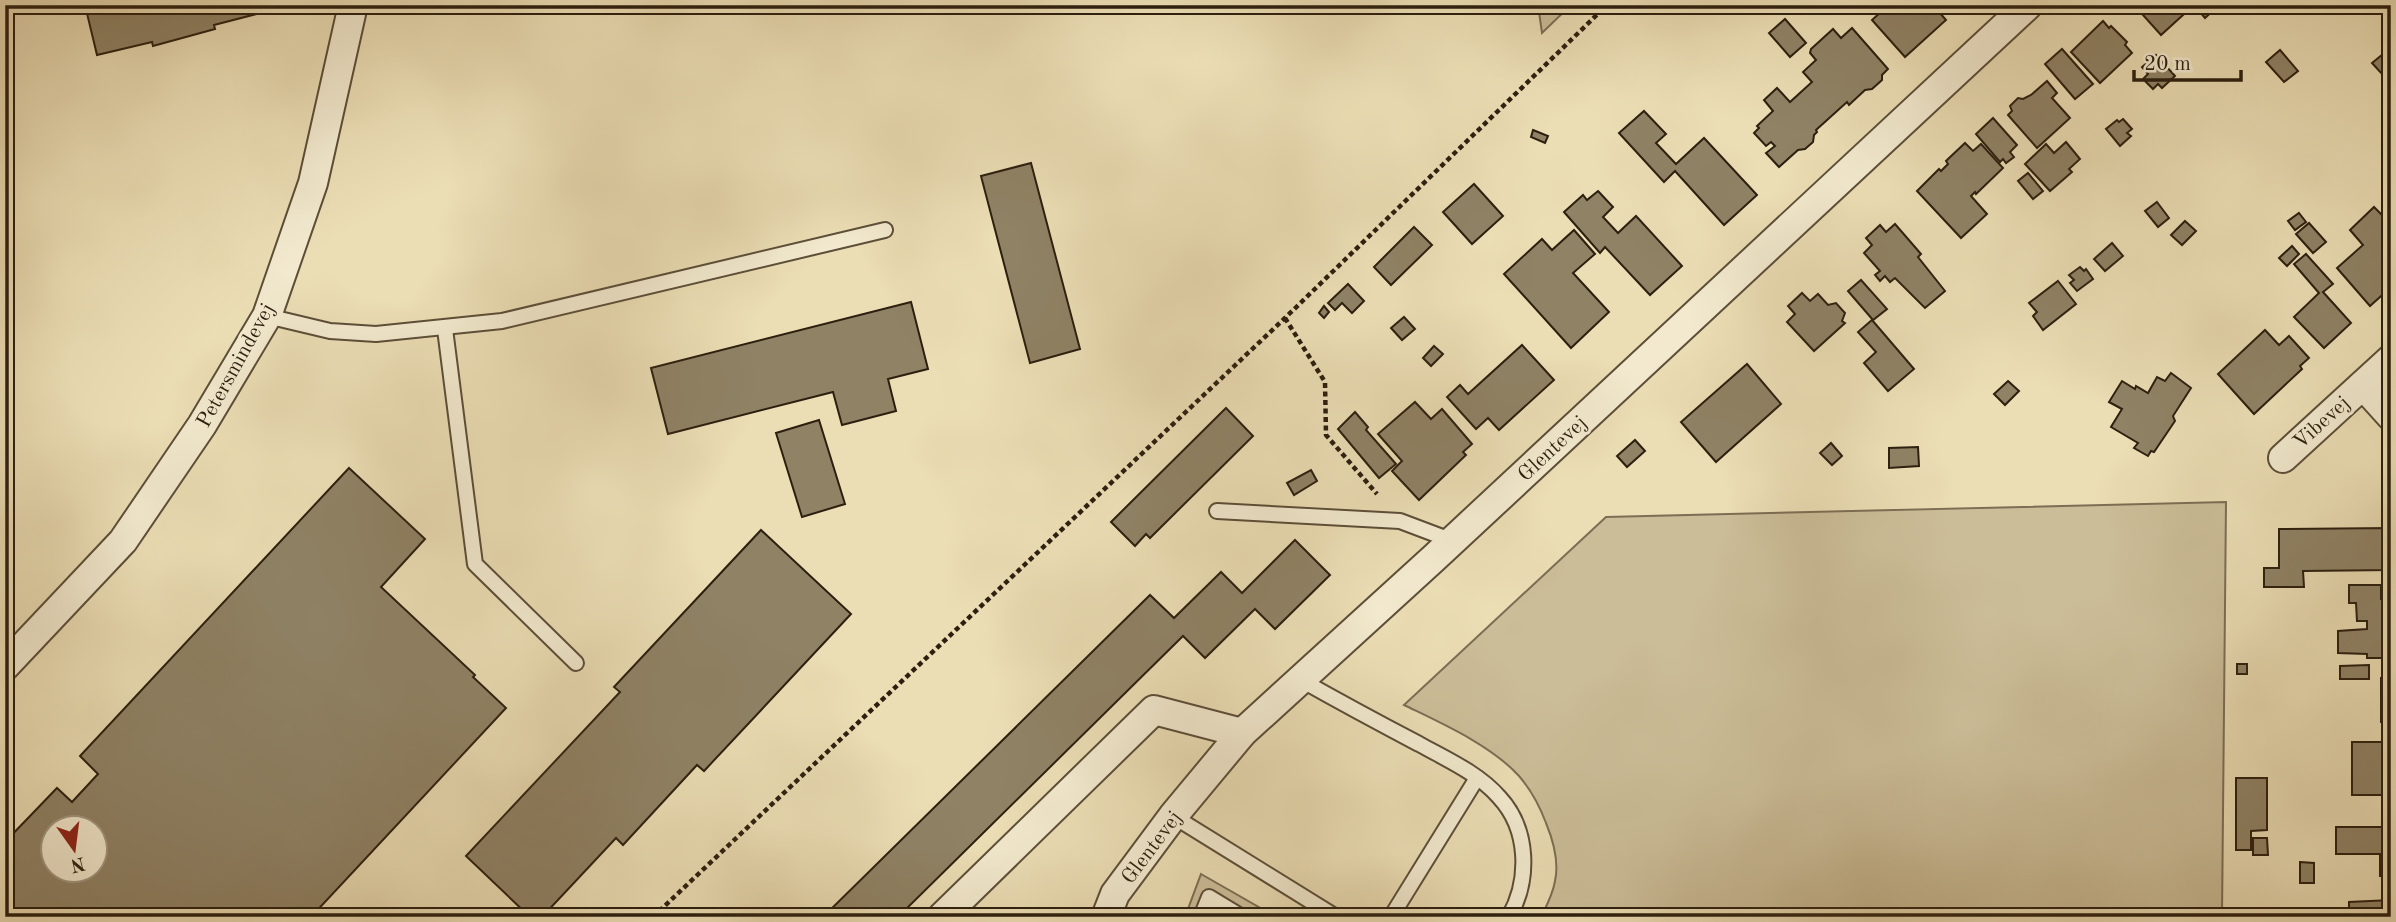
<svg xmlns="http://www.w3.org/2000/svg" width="2396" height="922" font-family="'Old Standard TT',serif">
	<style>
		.green { fill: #cbbd98; stroke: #7c6e54; stroke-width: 2 }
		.building { fill: #8f8265; stroke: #2c1f0f; stroke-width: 2; fill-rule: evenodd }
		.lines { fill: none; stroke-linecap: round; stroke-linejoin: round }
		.lane-casing { stroke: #5c4e38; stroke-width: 18 }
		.street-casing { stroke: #5c4e38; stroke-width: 32 }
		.path { stroke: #2c1f0f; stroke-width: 4.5; stroke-dasharray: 5 3.5; stroke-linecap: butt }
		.lane { stroke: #f2e9ce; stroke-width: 14 }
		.street { stroke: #f2e9ce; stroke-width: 28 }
		.labels { text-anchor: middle; stroke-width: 6; stroke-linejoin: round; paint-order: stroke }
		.street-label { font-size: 21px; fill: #2c1f0f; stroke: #f2e9ce }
	</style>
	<rect width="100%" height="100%" fill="#ebddb4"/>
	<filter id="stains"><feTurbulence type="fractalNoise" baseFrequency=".00286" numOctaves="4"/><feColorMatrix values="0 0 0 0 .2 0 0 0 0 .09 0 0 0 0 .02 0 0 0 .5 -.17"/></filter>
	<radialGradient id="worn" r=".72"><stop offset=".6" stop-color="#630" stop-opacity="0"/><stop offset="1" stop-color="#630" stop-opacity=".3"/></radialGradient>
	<g class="green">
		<polygon points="1538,5 1571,5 1542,33"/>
		<path d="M2226,502L2222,917H1541C1547,905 1553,894 1555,881C1559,863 1553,840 1546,823C1540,807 1531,790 1519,776C1491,745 1441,723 1404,705L1606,517Z"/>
		<polygon points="1201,874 1276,917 1185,917"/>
	</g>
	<g class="building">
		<polygon points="85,5 267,5 268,11 214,25 215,29 153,46 152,42 97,55"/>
		<polygon points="1885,5 1933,5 1946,20 1905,57 1872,20 1882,11 1880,9"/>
		<polygon points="2134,5 2194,5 2161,35"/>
		<polygon points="2194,5 2219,5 2205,18"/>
		<polygon points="1785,19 1806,43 1790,57 1769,33"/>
		<polygon points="2103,21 2109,28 2111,26 2127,42 2125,45 2132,53 2100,83 2071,52"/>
		<polygon points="1852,28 1888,69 1882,75 1882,80 1872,89 1865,90 1849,105 1847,102 1816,130 1817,132 1814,135 1813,142 1805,149 1798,150 1779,167 1766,153 1775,146 1771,142 1766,146 1754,133 1759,128 1757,126 1773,111 1764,100 1777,88 1790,102 1812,82 1803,72 1816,60 1810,53 1811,49 1833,29 1841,38"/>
		<polygon points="2062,49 2093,84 2075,99 2045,64"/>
		<polygon points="2280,50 2298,71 2284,82 2266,62"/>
		<polygon points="2383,54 2391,67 2382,74 2372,63"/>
		<polygon points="2156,55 2175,76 2162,88 2158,84 2153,89 2143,79 2148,74 2142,67"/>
		<polygon points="2047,81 2057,93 2052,98 2070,118 2037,148 2008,115 2012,111 2010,106 2018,98 2023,99 2031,95"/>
		<polygon points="1644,111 1666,134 1656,143 1676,164 1704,138 1757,195 1724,225 1675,171 1664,182 1619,133"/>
		<polygon points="1993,118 2017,145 2010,152 2014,157 2006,163 2003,159 2000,162 1976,134"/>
		<polygon points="2123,119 2132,129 2127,133 2131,136 2120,146 2106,129 2117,120 2119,122"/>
		<polygon points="1533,130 1548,136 1545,143 1531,137"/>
		<polygon points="2066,142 2080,159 2069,169 2072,172 2050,191 2025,164 2046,144 2054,153"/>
		<polygon points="1965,143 1973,151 1981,144 2003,168 1976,194 1975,192 1971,196 1987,214 1961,238 1917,191 1939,169 1941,171 1948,164 1946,161"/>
		<polygon points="1031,163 1080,349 1030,363 981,176"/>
		<polygon points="2028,173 2043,191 2033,199 2018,181"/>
		<polygon points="1474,184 1503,216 1472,244 1443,212"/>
		<polygon points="1598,191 1613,207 1603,217 1618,233 1636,216 1682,266 1650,295 1605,247 1600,253 1564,212 1583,195 1587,200"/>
		<polygon points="2157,202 2169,218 2158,227 2145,211"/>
		<polygon points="2391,205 2391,287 2370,306 2337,268 2363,245 2350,230 2374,207 2381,214"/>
		<polygon points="2299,213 2306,222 2295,230 2288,221"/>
		<polygon points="2185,221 2196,231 2182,245 2171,235"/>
		<polygon points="2309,223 2326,242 2313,253 2296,234"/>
		<polygon points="1895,224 1921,254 1918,257 1945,291 1925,308 1895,278 1890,282 1885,276 1880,281 1875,275 1880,271 1864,253 1872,245 1866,238 1880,225 1886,232"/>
		<polygon points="1414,227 1432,245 1391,285 1374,267"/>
		<polygon points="1574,230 1595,254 1573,273 1609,312 1571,348 1504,274 1542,239 1552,250"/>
		<polygon points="2112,243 2123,256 2105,271 2094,259"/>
		<polygon points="2292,246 2299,254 2287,266 2279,258"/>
		<polygon points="2306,254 2333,284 2323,292 2351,323 2324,348 2294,317 2319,293 2294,264"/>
		<polygon points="2080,267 2084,271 2086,269 2093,279 2077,291 2070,283 2074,280 2069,275"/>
		<polygon points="1861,280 1887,309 1873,320 1848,291"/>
		<polygon points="2058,281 2076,304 2043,330 2033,316 2037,312 2029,303"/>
		<polygon points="1348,284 1364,301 1352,313 1342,303 1335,310 1328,303"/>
		<polygon points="1802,293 1810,301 1818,294 1828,305 1836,303 1845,313 1842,321 1845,323 1814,351 1787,322 1795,314 1788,306"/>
		<polygon points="911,302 928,369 888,379 896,411 842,425 833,392 668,434 651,368"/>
		<polygon points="1324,306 1329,312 1324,318 1319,313"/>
		<polygon points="1404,317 1415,329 1402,340 1391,328"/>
		<polygon points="1872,320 1914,369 1888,391 1864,363 1876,352 1858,332"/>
		<polygon points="2265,330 2279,345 2289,336 2309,358 2300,366 2302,369 2254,414 2218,374"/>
		<polygon points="1522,345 1554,380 1499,430 1488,418 1476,429 1447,397 1460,385 1468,394"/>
		<polygon points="1434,346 1443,354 1431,366 1423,358"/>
		<polygon points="1747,364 1781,404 1716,462 1681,422"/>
		<polygon points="2171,373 2191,388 2173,416 2175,421 2154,452 2151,451 2148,456 2134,448 2138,443 2111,427 2122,409 2109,402 2122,381 2135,389 2136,386 2148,393 2157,377 2165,381"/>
		<polygon points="2008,381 2019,391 2005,405 1994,394"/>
		<polygon points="1415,402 1431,419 1442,409 1472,444 1463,452 1466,455 1419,500 1392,471 1402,461 1378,434"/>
		<polygon points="1226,408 1253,436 1150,538 1146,534 1135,546 1111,522"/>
		<polygon points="1355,412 1368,427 1366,430 1396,464 1379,478 1338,429"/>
		<polygon points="819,420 845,504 802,517 776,433"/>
		<polygon points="1635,440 1645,451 1627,467 1617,456"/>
		<polygon points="1831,443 1842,456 1832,465 1820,453"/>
		<polygon points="1918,447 1919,466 1889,468 1889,448"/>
		<path d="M349,468L425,539L381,587L475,675L473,677L506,708L311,917H5V842L57,788L72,802L98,774L80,756ZM52,828H94V870H52Z"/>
		<polygon points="1311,470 1317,481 1294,495 1287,483"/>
		<polygon points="2391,528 2391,570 2303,571 2304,587 2264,587 2264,568 2279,568 2279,529"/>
		<polygon points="761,530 851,614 704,771 697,765 623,845 616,838 542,917 530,917 466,856 620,692 614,687"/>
		<polygon points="1295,540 1330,575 1275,629 1255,609 1205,658 1183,636 898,917 823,917 1150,595 1174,618 1221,572 1242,593"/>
		<polygon points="2349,585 2381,585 2381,599 2391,599 2391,658 2367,658 2367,654 2338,653 2338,631 2367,629 2367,621 2357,621 2356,603 2349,603"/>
		<rect x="2237" y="664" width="10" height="10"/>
		<polygon points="2369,665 2369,679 2340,679 2340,666"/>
		<polygon points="2381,678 2391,678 2391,736 2386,736 2386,722 2381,722"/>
		<rect x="2352" y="742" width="39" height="53"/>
		<polygon points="2236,778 2267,778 2267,830 2251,831 2251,850 2236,850"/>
		<polygon points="2336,827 2391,827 2391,876 2380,876 2380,854 2336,854"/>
		<polygon points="2253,838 2267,838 2268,855 2253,855"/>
		<polygon points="2300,862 2314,863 2314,883 2300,883"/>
		<polygon points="2391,900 2391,917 2382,917 2382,912 2372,912 2372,917 2349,917 2349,902"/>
	</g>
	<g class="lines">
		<defs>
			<g id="lane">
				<polyline points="267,316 330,331 376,334 502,321 885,230"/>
				<polyline points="445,329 475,564 576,663"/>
				<polyline points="1217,511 1400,521 1453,541"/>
				<path d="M1301,680C1340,702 1379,723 1419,744C1446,759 1478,773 1499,797C1529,829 1530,880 1509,917"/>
				<polyline points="1173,816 1336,917"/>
				<polyline points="1201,917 1209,897 1242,917"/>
				<polyline points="1391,917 1477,778"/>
			</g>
			<g id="street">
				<polyline points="2363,385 2391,416"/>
				<polyline points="2283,458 2391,359"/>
				<polyline points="5,666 123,541 202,425 267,316 313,183 353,5"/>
				<polyline points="942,917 1154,710 1242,733"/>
				<polyline points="1106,917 1115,894 1173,816 1242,733 1434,558 2028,5"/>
			</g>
		</defs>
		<use href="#lane" class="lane-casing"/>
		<use href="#street" class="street-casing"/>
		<g class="path">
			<polyline points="1285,318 1325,382 1326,435 1377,494"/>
			<polyline points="653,917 1285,318 1607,5"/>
		</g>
		<use href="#lane" class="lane"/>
		<use href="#street" class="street"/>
	</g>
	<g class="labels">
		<g class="street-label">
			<text transform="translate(235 365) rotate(-61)" y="7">Petersmindevej</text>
			<text transform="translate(2321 422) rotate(-42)" y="7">Vibevej</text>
			<text transform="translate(1552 448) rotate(-43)" y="7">Glentevej</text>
			<text transform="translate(1151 847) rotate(-53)" y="7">Glentevej</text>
		</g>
	</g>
	<rect width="2396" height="922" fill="none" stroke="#ebddb4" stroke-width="28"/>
	<rect x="7" y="7" width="2382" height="908" fill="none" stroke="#2c1f0f" stroke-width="3.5"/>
	<rect x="14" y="14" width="2368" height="894" fill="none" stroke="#2c1f0f" stroke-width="2"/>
	<g transform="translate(74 849) rotate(166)"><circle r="33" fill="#f2e9ce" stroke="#a39882" stroke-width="2"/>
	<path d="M0-5L12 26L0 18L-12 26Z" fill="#8f2418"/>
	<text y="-10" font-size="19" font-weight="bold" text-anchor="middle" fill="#2c1f0f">N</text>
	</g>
	<path d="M2134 70v10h107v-10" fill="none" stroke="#2c1f0f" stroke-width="3.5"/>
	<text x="2144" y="70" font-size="21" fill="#2c1f0f" stroke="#f2e9ce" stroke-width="5" paint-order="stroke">20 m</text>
	<rect width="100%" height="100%" filter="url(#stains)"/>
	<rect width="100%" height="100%" fill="url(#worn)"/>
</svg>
